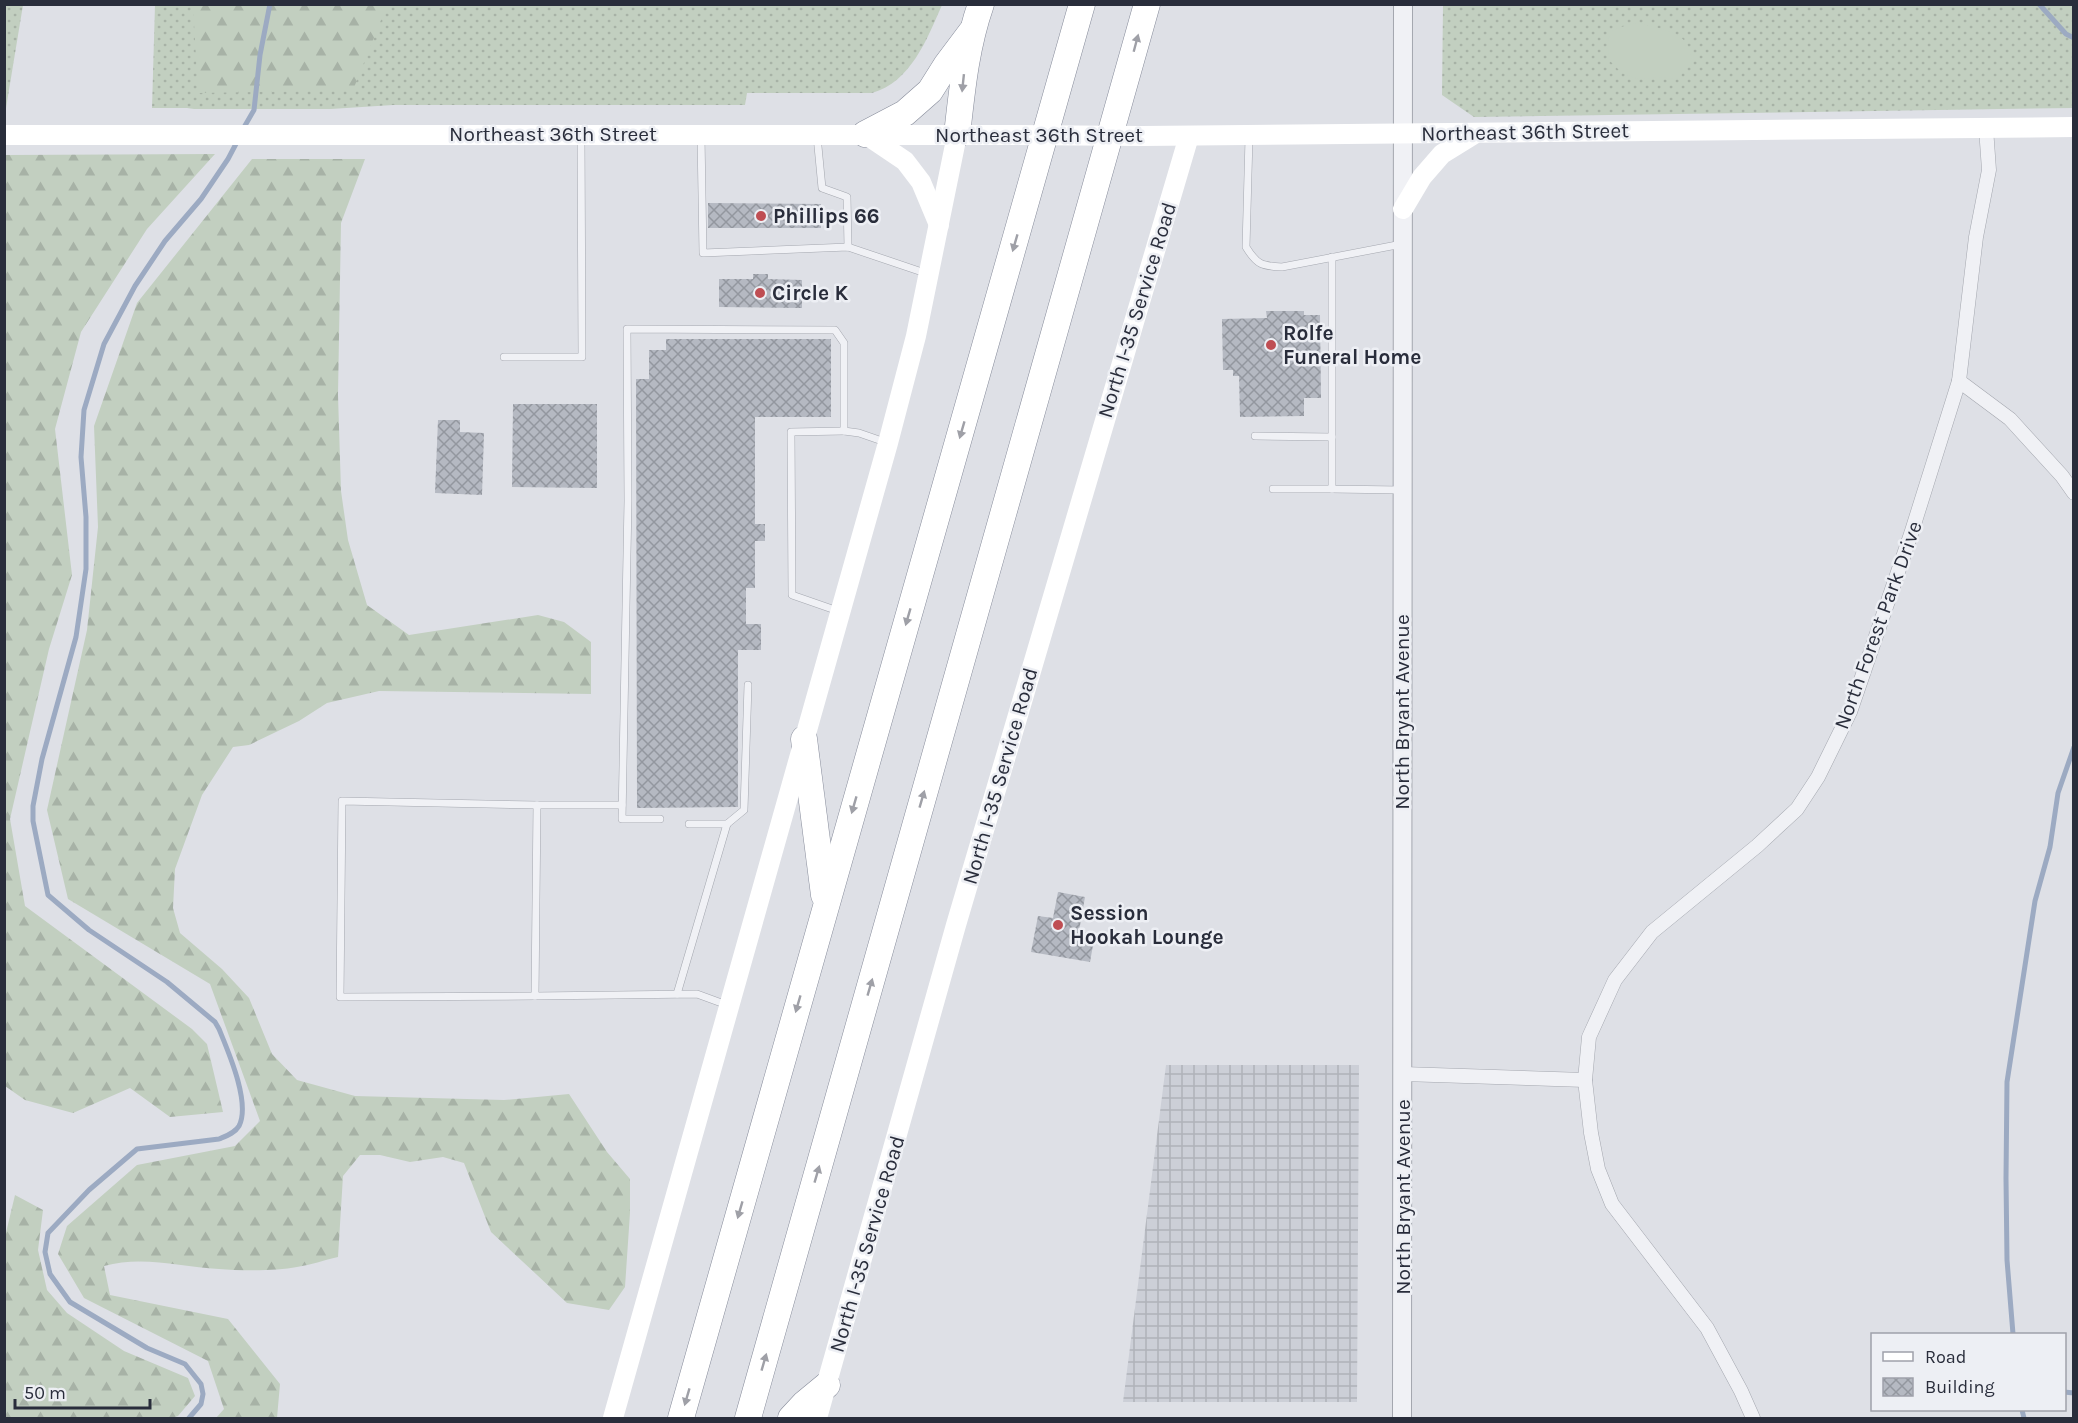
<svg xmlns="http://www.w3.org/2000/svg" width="2078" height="1423" font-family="Karla,sans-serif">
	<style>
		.industrial { fill: url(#industrial-grid) }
		.grass { fill: url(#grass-dots) }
		.forest { fill: url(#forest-firs) }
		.pitch { fill: #c2cfc0 }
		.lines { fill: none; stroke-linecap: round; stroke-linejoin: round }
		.stream { stroke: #9caac2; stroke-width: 5 }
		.building { fill: url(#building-cross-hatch) }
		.service-casing { stroke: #a4a7af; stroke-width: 8 }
		.minor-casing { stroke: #a4a7af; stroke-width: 15 }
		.tertiary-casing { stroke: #a4a7af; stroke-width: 20 }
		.motorway-casing { stroke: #878c9b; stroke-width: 27 }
		.service { stroke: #f0f1f5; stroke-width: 7 }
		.minor { stroke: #f0f1f5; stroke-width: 14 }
		.tertiary { stroke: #f0f1f5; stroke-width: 18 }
		.secondary { stroke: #fff; stroke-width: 20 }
		.motorway { stroke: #fff; stroke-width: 26 }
		.secondary-bridge { stroke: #fff; stroke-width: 20 }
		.oneway { fill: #9fa0a7 }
		.poi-dot { fill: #bf4e53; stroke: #edeff4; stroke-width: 2 }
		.labels { text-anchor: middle; stroke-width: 5; stroke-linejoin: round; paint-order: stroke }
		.street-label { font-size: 21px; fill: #292d3b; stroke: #edeff4 }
		.poi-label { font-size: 21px; font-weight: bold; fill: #292d3b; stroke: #edeff4; text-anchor: start }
	</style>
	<defs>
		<pattern id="industrial-grid" width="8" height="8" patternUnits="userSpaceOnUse" patternTransform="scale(1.5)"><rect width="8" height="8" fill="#cccfd7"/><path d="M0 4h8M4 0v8" fill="none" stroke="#afb2b9"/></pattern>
		<pattern id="grass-dots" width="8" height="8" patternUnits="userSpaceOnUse" patternTransform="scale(1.5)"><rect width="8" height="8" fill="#c2cfc0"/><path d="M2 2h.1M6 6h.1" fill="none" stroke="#a7b2a6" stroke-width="1.8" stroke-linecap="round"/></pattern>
		<pattern id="forest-firs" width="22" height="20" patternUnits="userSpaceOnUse" patternTransform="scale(1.5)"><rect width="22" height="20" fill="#c2cfc0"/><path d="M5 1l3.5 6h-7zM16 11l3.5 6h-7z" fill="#a7b2a6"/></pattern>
		<pattern id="building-cross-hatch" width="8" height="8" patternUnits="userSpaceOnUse" patternTransform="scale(1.5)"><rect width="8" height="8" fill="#b5b9c2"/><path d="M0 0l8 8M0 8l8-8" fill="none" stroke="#93979f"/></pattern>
	</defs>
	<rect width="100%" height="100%" fill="#dee0e6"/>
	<polygon class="industrial" points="1166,1065 1359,1065 1357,1402 1123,1402"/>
	<g class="grass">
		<polygon points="5,4 23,5 6,108 4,108"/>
		<path d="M155,5H942C927,39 911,82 872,93H747L745,105H393L331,109H194L187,108H152Z"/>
		<polygon points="1443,5 2073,5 2073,108 1474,117 1442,95"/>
	</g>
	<g class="forest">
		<polygon points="193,5 193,4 387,5 353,90 198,93"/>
		<polygon points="215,154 147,229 81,332 55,429 72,575 49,649 10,819 25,906 192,1029 207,1044 223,1112 170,1117 130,1088 73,1113 25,1100 5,1086 5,155"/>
		<path d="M252,159H365L341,223L338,395L341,491L348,540L367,605L409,635L538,615L564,622L591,642V694L379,691L327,703L299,721L249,745L233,747L202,795L175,869L173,908L180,933L222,969L249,998L272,1054L297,1080L355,1096L504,1100L569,1094L607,1152L630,1179V1213L625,1287L609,1310L567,1303L491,1232L464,1163L443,1157L410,1162L380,1155H360L343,1176L338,1257C324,1260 311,1265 297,1267C276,1271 241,1271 219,1269C180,1267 143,1255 104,1266L110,1295L228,1319L280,1384L277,1418H216L224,1409L208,1361L84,1298L58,1254L67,1226L137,1165L235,1146L260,1121L210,984L68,899L47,810L87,630L98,527L94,426L137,303Z"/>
		<polygon points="15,1195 43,1210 38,1250 47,1290 67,1313 124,1351 188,1378 195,1396 178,1416 172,1418 5,1418 4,1241"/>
	</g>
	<path class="pitch" d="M1640,23C1666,32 1690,29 1692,63L1677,79L1660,77L1638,79L1622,73L1610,61L1607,44L1611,31L1627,25Z"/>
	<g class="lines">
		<g class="stream">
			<polyline points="2039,4 2066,34 2074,38"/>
			<polyline points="243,129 254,110 260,55 270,4"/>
			<polyline points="2013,1334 2007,1260 2006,1178 2007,1082 2035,901 2050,847 2058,793 2074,747"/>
			<polyline points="2064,1392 2074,1393"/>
			<polyline points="2022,1410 2024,1418"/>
			<path d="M189,1418L201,1404L203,1394L201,1384L185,1364L147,1348L70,1302L50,1274L45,1252L48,1233L89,1190L137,1149L219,1139C226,1136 235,1133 239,1126C251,1103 228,1051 219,1029L215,1022L167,982L89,930L48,895L33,821V806L42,759L76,637L86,569V517L81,457L84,410L104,344L135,286L165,241L201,199L228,159L238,140"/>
		</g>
	</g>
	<g class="building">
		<polygon points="708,203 821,204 821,228 708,228"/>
		<polygon points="753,274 768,274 768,279 802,280 802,308 719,307 719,279 753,279"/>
		<polygon points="1266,311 1304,311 1304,315 1320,315 1321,398 1304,398 1304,416 1240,417 1239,376 1233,376 1233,370 1223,370 1222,319 1267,318"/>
		<polygon points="666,339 831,339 831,417 755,417 755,524 765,524 765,541 755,541 755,588 746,588 746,624 761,624 761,650 738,650 738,807 637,808 636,379 649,379 649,350 666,350"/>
		<polygon points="513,404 597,404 597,488 512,487"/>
		<polygon points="438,420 460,420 460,432 484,433 482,495 435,493"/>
		<polygon points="1058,892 1085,897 1079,931 1095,934 1090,962 1031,952 1038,916 1053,918"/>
	</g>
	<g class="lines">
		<defs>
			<g id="service">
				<polyline points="817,136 822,188 847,197 848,247"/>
				<polyline points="701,137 703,253 848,247 928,274"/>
				<path d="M1249,138L1246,247C1257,265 1262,266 1282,267L1402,244"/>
				<polyline points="1332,257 1332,489 1400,490"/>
				<polyline points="504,357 582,357 581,136"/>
				<polyline points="1255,436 1332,437"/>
				<polyline points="1273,489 1332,489"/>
				<polyline points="838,611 792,595 791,432 844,431"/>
				<polyline points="622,805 537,805 535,996 697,994 727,1005"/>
				<polyline points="660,819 622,819 628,501 627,329 835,330 844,343 844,431 859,433 885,442"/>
				<polyline points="689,824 727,824 744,810 748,685"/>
				<polyline points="677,994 727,824"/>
				<polyline points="535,996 340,997 342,801 537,805"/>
			</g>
			<g id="minor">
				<polyline points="1959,381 2010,419 2062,476 2074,493"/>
				<polyline points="1403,1074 1585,1080"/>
				<polyline points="1753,1418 1741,1391 1707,1328 1612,1204 1598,1169 1591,1133 1585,1080 1589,1037 1615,980 1652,932 1757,846 1797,809 1818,777 1850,712 1911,534 1959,381 1976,237 1989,170 1986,128"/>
			</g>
			<polyline id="tertiary" points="1402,1418 1403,4"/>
			<g id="motorway">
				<polyline points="865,134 905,113 930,91 947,64 971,32"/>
				<path d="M957,135C962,90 966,47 981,4"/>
				<polyline points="804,739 824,895"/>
				<polyline points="681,1418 1082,4"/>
				<polyline points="748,1418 1147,4"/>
				<polyline points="791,1418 804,1404 827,1385"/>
			</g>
		</defs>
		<use href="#service" class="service-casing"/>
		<use href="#minor" class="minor-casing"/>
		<use href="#tertiary" class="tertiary-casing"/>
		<use href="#motorway" class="motorway-casing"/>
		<use href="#service" class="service"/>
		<use href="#minor" class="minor"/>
		<use href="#tertiary" class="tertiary"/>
		<g class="secondary">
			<polyline points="865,134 905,161 921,182 939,225"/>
			<polyline points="4,135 1003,135"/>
			<polyline points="1142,136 2074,127"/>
			<polyline points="1403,209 1422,177 1442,154 1476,133"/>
			<polyline points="613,1418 888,443 916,336 957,135"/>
			<polyline points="817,1418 956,925 1189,136"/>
		</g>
		<use href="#motorway" class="motorway"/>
		<polyline class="secondary-bridge" points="1003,135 1142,136"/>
	</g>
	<defs><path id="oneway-solid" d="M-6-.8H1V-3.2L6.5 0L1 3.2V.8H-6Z" transform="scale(1.5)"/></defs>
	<g class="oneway">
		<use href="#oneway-solid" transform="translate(1136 43) rotate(-75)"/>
		<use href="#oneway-solid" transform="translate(963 83) rotate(96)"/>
		<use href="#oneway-solid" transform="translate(1015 243) rotate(106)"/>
		<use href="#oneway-solid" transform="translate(962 430) rotate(106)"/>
		<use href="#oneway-solid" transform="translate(908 617) rotate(106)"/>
		<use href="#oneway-solid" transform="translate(922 799) rotate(-74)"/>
		<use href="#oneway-solid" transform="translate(854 805) rotate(106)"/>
		<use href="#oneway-solid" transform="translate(870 987) rotate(-74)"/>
		<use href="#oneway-solid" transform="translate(798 1004) rotate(106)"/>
		<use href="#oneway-solid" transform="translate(817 1174) rotate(-74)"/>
		<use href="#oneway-solid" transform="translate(740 1210) rotate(106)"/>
		<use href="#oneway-solid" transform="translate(764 1362) rotate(-74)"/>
		<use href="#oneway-solid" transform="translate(687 1397) rotate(106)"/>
	</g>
	<g class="poi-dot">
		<circle cx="761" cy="216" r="6"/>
		<circle cx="760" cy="293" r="6"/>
		<circle cx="1271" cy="345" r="6"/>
		<circle cx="1058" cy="925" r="6"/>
	</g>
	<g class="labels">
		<g class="street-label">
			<text transform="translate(1525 132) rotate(-1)" y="7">Northeast 36th Street</text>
			<text x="553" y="141">Northeast 36th Street</text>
			<text x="1039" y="142">Northeast 36th Street</text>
			<text transform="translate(1137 310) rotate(-73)" y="7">North I-35 Service Road</text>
			<text transform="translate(1878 625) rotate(-70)" y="7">North Forest Park Drive</text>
			<text transform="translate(1402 712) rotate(-90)" y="7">North Bryant Avenue</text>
			<text transform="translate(1000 776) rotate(-74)" y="7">North I-35 Service Road</text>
			<text transform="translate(1403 1197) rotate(-90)" y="7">North Bryant Avenue</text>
			<text transform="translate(867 1244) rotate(-74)" y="7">North I-35 Service Road</text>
		</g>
		<g class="poi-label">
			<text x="773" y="223">Phillips 66</text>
			<text x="772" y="300">Circle K</text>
			<text x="1283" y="340">Rolfe<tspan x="1283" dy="24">Funeral Home</tspan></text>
			<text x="1070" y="920">Session<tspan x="1070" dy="24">Hookah Lounge</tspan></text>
		</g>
	</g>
	<rect width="2078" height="1423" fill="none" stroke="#292d3b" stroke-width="12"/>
	<rect x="1871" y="1333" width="195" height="78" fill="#edeff4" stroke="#9fa1aa" stroke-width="1.5"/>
	<rect x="1883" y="1352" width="30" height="9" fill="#ffffff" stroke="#9fa1aa" stroke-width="1.5"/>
	<text x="1925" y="1363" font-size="18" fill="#292d3b">Road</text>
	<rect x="1883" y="1378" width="30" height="18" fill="url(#building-cross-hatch)" stroke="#9fa1aa" stroke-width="1.5"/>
	<text x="1925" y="1393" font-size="18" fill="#292d3b">Building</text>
	<path d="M15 1399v9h135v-9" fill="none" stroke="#292d3b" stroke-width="3"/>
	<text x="24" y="1399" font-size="18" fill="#292d3b" stroke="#edeff4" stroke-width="4.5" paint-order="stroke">50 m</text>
</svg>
